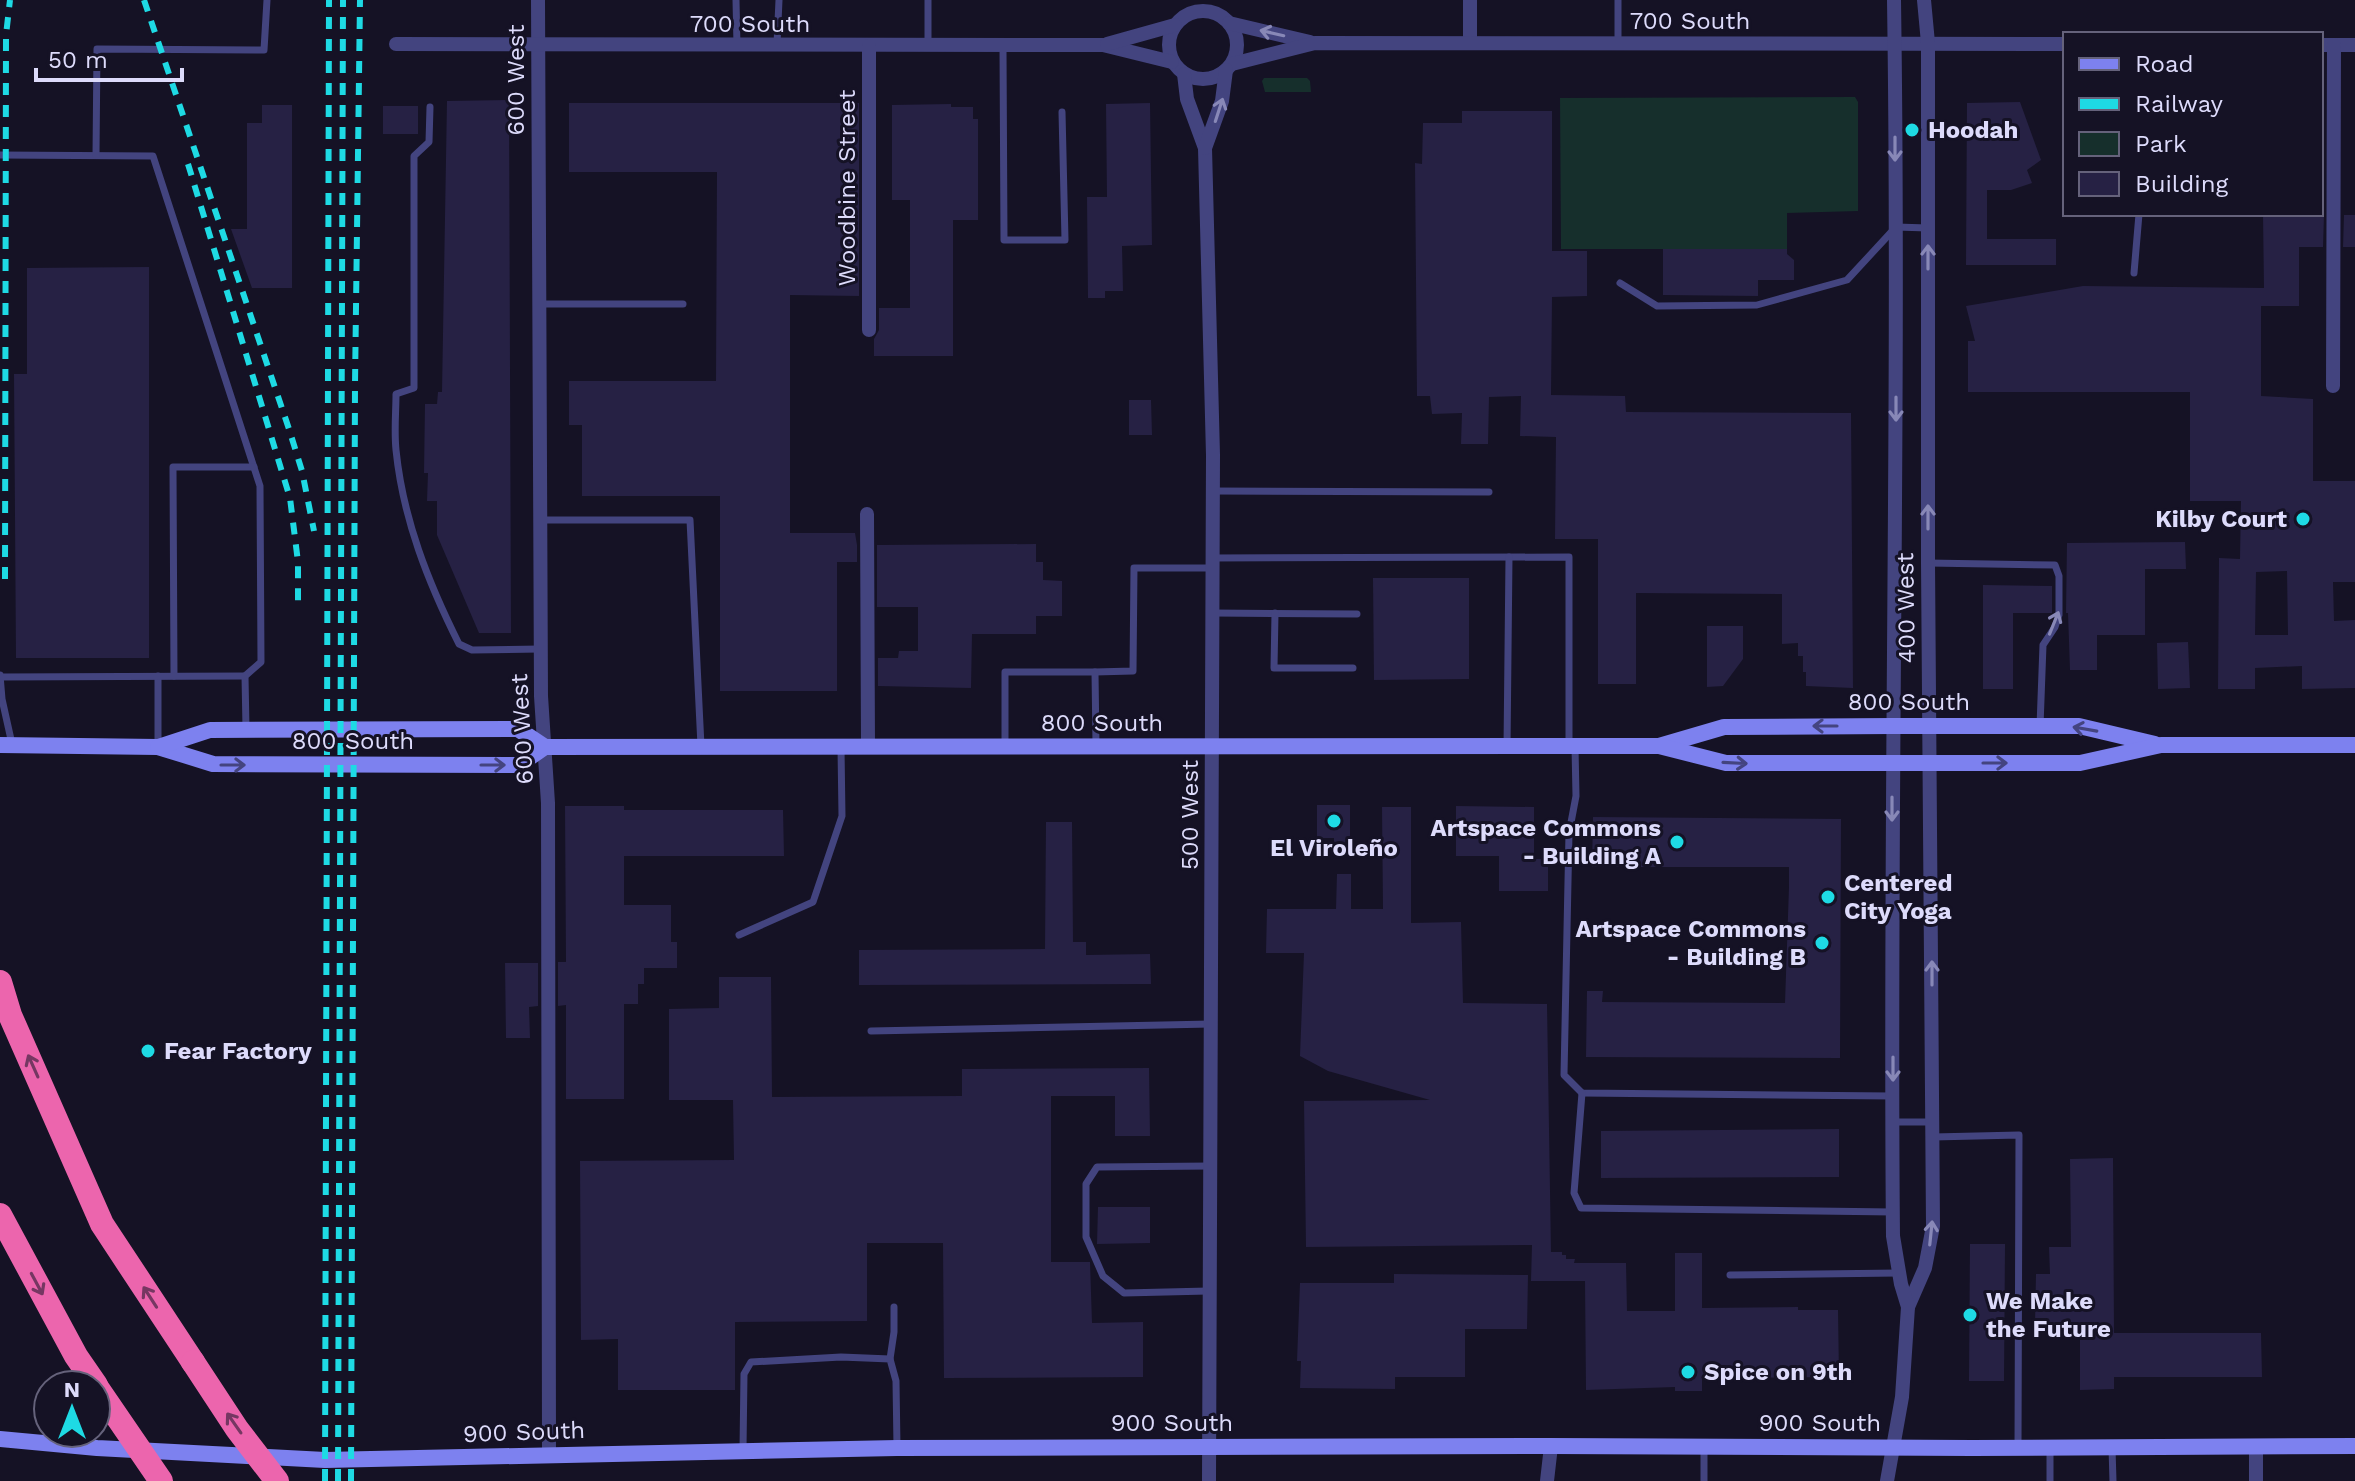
<svg xmlns="http://www.w3.org/2000/svg" width="2355" height="1481" font-family="'Work Sans',sans-serif">
	<style>
		.green { fill: #162f2c }
		.building { fill: #262144; fill-rule: evenodd }
		.lines { fill: none; stroke-linecap: round; stroke-linejoin: round }
		.lane { stroke: #43447f; stroke-width: 7 }
		.street { stroke: #43447f; stroke-width: 14 }
		.secondary { stroke: #7d81ef; stroke-width: 16 }
		.highway { stroke: #ec65ad; stroke-width: 24 }
		.rail { stroke: #1edae4; stroke-width: 6; stroke-dasharray: 12 10; stroke-linecap: butt }
		.highway-bridge { stroke: #ec65ad; stroke-width: 24 }
		.oneway { stroke: #8888b7 }
		.oneway2 { stroke: #444480 }
		.oneway3 { stroke: #763762 }
		.poi-dot { fill: #1edae4; stroke: #151225; stroke-width: 3 }
		.labels { text-anchor: middle; stroke-width: 6; stroke-linejoin: round; paint-order: stroke }
		.street-label { font-size: 24px; fill: #dddbfb; stroke: #151225 }
		.poi-label { font-size: 24px; font-weight: bold; fill: #dddbfb; stroke: #151225; text-anchor: start }
	</style>
	<rect width="100%" height="100%" fill="#151225"/>
	<g class="green">
		<polygon points="1264,78 1307,78 1310,81 1311,92 1265,92 1262,81"/>
		<polygon points="1855,97 1858,102 1858,211 1787,213 1787,249 1561,249 1560,98"/>
	</g>
	<g class="building">
		<polygon points="509,100 511,633 479,633 437,535 437,501 427,501 428,473 424,473 425,404 437,404 438,392 442,392 447,101"/>
		<polygon points="2020,102 2041,160 2027,170 2032,183 2011,190 1987,190 1987,239 2056,239 2056,265 1966,265 1967,103"/>
		<polygon points="569,103 859,103 859,296 790,295 790,533 855,533 857,545 857,562 837,562 837,691 720,691 720,496 582,496 582,425 569,425 569,381 716,381 717,172 569,172"/>
		<polygon points="1150,103 1152,245 1122,246 1123,291 1105,291 1105,298 1088,298 1087,197 1107,197 1106,104"/>
		<polygon points="951,104 951,107 973,107 973,119 978,119 978,220 953,220 953,356 874,356 874,339 879,330 879,308 910,308 910,200 892,200 892,105"/>
		<polygon points="262,105 292,105 292,288 252,288 231,229 247,229 247,123 262,123"/>
		<rect x="383" y="106" width="35" height="28"/>
		<polygon points="1462,111 1552,111 1552,251 1587,251 1587,296 1552,297 1551,395 1625,396 1626,412 1851,413 1853,688 1806,686 1806,672 1803,672 1803,656 1798,656 1798,643 1782,644 1782,594 1636,593 1636,684 1598,684 1598,539 1555,539 1556,437 1520,436 1521,396 1489,397 1488,444 1461,444 1462,413 1432,414 1430,396 1417,396 1415,163 1422,164 1423,123 1462,123"/>
		<path d="M2263,214L2324,215L2323,247H2299V306H2261V396L2313,399V481H2355V582H2333L2334,621L2355,620V688L2302,689V666L2255,668V689H2218L2219,558L2240,559L2241,501H2190V392H1968V341H1975L1966,306L2083,286L2264,288ZM2287,571L2288,635H2255L2256,572Z"/>
		<polygon points="2344,215 2355,215 2355,247 2343,247"/>
		<polygon points="1663,249 1787,249 1787,254 1794,260 1794,280 1758,280 1758,296 1663,295"/>
		<polygon points="149,267 149,658 16,658 14,374 27,374 27,268"/>
		<polygon points="1129,400 1151,400 1152,435 1129,435"/>
		<polygon points="2185,542 2186,569 2145,569 2145,635 2097,635 2097,670 2070,670 2068,613 2066,613 2067,543"/>
		<polygon points="1036,544 1036,562 1043,562 1043,580 1062,581 1062,616 1036,616 1036,634 972,634 971,688 878,686 878,658 898,658 899,651 918,651 918,607 877,607 877,545"/>
		<polygon points="1373,578 1469,578 1469,679 1374,680"/>
		<polygon points="1983,585 2052,586 2052,613 2013,613 2013,689 1983,689"/>
		<polygon points="1707,626 1743,626 1743,659 1723,686 1707,687"/>
		<polygon points="2188,642 2190,688 2158,689 2157,643"/>
		<polygon points="1317,805 1350,805 1350,849 1334,849 1334,838 1317,838"/>
		<polygon points="565,806 624,806 624,810 783,810 784,856 624,856 624,905 671,905 671,942 677,942 677,968 644,968 644,984 638,984 638,1004 624,1004 624,1099 566,1099 566,1005 558,1006 558,962 566,962"/>
		<polygon points="1456,806 1534,807 1534,859 1548,859 1548,891 1499,891 1499,856 1456,856"/>
		<polygon points="1382,807 1411,807 1411,923 1461,922 1463,1003 1547,1004 1551,1252 1562,1252 1562,1255 1566,1255 1566,1259 1575,1259 1574,1263 1626,1263 1627,1311 1675,1311 1675,1253 1702,1253 1702,1308 1798,1307 1798,1310 1838,1310 1839,1377 1702,1378 1702,1391 1675,1391 1675,1387 1586,1390 1585,1281 1531,1281 1532,1245 1306,1247 1304,1101 1430,1100 1328,1071 1300,1056 1304,953 1266,953 1267,909 1336,909 1337,874 1351,874 1351,909 1383,909"/>
		<polygon points="1593,817 1841,819 1840,1058 1586,1057 1587,991 1603,991 1602,1002 1785,1003 1789,887 1789,867 1592,867"/>
		<polygon points="1046,822 1072,822 1073,942 1086,942 1086,955 1150,954 1151,984 859,985 859,950 1045,949"/>
		<polygon points="505,963 538,963 538,1006 529,1007 530,1038 506,1038"/>
		<polygon points="719,977 771,977 772,1097 962,1096 962,1069 1149,1068 1150,1136 1115,1136 1115,1096 1051,1096 1051,1262 1090,1262 1092,1323 1143,1322 1143,1377 944,1378 943,1243 867,1243 867,1321 735,1322 735,1390 618,1390 618,1339 581,1340 580,1161 734,1160 733,1100 669,1100 669,1009 719,1008"/>
		<polygon points="1839,1129 1839,1177 1601,1178 1601,1131"/>
		<polygon points="2113,1158 2114,1333 2261,1333 2262,1377 2114,1377 2114,1389 2080,1390 2080,1324 2035,1324 2036,1274 2050,1274 2049,1247 2071,1247 2070,1159"/>
		<polygon points="1098,1207 1150,1207 1150,1243 1097,1244"/>
		<polygon points="1970,1244 2005,1244 2004,1381 1969,1381"/>
		<polygon points="1394,1274 1528,1275 1527,1329 1465,1329 1465,1377 1395,1377 1395,1389 1300,1388 1301,1361 1297,1361 1300,1283 1394,1283"/>
	</g>
	<g class="lines">
		<g class="lane">
			<polyline points="736,0 737,46"/>
			<polyline points="928,0 928,46"/>
			<polyline points="1618,0 1618,43"/>
			<polyline points="777,44 779,0"/>
			<polyline points="1003,47 1004,240 1065,240 1062,112"/>
			<path d="M430,107L429,142L414,156V388L396,394C396,412 394,431 396,450C403,519 428,582 459,644L472,650L540,649"/>
			<polyline points="0,155 153,156 260,486 261,662 245,676 246,729"/>
			<polyline points="96,155 97,49 264,50 267,0"/>
			<polyline points="2134,273 2139,214"/>
			<polyline points="1620,283 1657,306 1757,305 1847,280 1896,227 1928,228"/>
			<polyline points="539,304 683,304"/>
			<polyline points="1213,491 1489,492"/>
			<polyline points="540,520 690,520 701,746"/>
			<polyline points="1212,558 1569,557 1569,746"/>
			<polyline points="1928,563 2055,565 2059,576 2059,615 2055,627 2043,645 2040,726"/>
			<polyline points="1213,613 1357,614"/>
			<polyline points="1275,613 1274,668 1353,668"/>
			<polyline points="1095,672 1133,671 1134,568 1212,568"/>
			<polyline points="0,675 2,699 12,744"/>
			<polyline points="158,676 158,746"/>
			<polyline points="174,676 173,467 254,467"/>
			<polyline points="0,677 245,676"/>
			<polyline points="1005,746 1005,672 1095,672 1096,745"/>
			<polyline points="1507,747 1509,557"/>
			<polyline points="1575,747 1576,796 1569,833 1564,1075 1582,1093 1893,1096"/>
			<polyline points="739,935 813,902 842,816 841,748"/>
			<polyline points="871,1031 1211,1024"/>
			<polyline points="1582,1093 1574,1193 1581,1208 1893,1212"/>
			<polyline points="1893,1122 1933,1122"/>
			<polyline points="1933,1137 2019,1135 2018,1446"/>
			<polyline points="1730,1275 1898,1273"/>
			<polyline points="1208,1291 1124,1293 1103,1276 1086,1237 1086,1184 1097,1167 1211,1166"/>
			<polyline points="890,1359 894,1332 894,1307"/>
			<polyline points="2050,1448 2050,1481"/>
			<polyline points="2112,1448 2113,1481"/>
			<polyline points="743,1449 744,1374 751,1362 841,1357 890,1359 896,1381 897,1447"/>
			<polyline points="1704,1481 1704,1448"/>
		</g>
		<g class="street">
			<polyline points="538,0 541,696 548,803 549,1456"/>
			<polyline points="1470,0 1470,43"/>
			<circle cx="1203" cy="45" r="34"/>
			<polyline points="1229,23 1310,42"/>
			<polyline points="396,44 1103,45 1172,62"/>
			<polyline points="1107,44 1175,25"/>
			<polyline points="2321,45 2355,45"/>
			<polyline points="869,46 869,330"/>
			<polyline points="1232,64 1315,43 2065,44"/>
			<polyline points="1184,74 1187,99 1205,148 1213,455 1209,1481"/>
			<polyline points="1205,148 1222,101 1226,70"/>
			<polyline points="2333,386 2334,45"/>
			<polyline points="867,514 868,746"/>
			<polyline points="1908,1307 1925,1268 1933,1226 1928,563 1928,43 1924,0"/>
			<polyline points="2256,1447 2256,1481"/>
			<polyline points="1547,1481 1551,1446"/>
			<path d="M1887,1481L1902,1397L1908,1307L1901,1284L1893,1236C1889,824 1900,412 1894,0"/>
		</g>
		<g class="secondary">
			<polyline points="0,745 158,747 213,764 519,765 545,747"/>
			<polyline points="1659,746 1724,727 1893,726 2079,726 2155,744"/>
			<polyline points="158,747 210,730 518,729 545,747 1659,746 1726,763 2080,763 2161,745 2355,745"/>
			<polyline points="0,1439 97,1448 325,1460 897,1448 1551,1446 1972,1448 2355,1446"/>
		</g>
		<g class="highway">
			<polyline points="0,982 10,1015 102,1224 193,1362"/>
			<polyline points="0,1215 76,1356 96,1385"/>
		</g>
		<g class="rail">
			<polyline points="144,0 289,429 302,471 314,531"/>
			<polyline points="188,164 290,498 298,562 298,604"/>
			<polyline points="5,579 6,35 10,0"/>
			<polyline points="325,1481 329,0"/>
			<polyline points="338,1481 343,0"/>
			<polyline points="351,1481 355,384 360,0"/>
		</g>
		<g class="highway-bridge">
			<polyline points="193,1362 237,1429 277,1481"/>
			<polyline points="96,1386 161,1481"/>
		</g>
	</g>
	<defs><path id="oneway-shaft" d="M-6 0H5M1.5-3L5.5 0L1.5 3" fill="none" stroke-width="1.6" stroke-linecap="round" stroke-linejoin="round" transform="scale(2)"/></defs>
	<g class="oneway">
		<use href="#oneway-shaft" transform="translate(1272 33) rotate(-167)"/>
		<use href="#oneway-shaft" transform="translate(1219 110) rotate(-72)"/>
		<use href="#oneway-shaft" transform="translate(1895 149) rotate(90)"/>
		<use href="#oneway-shaft" transform="translate(1928 257) rotate(-90)"/>
		<use href="#oneway-shaft" transform="translate(1896 409) rotate(90)"/>
		<use href="#oneway-shaft" transform="translate(1928 517) rotate(-90)"/>
		<use href="#oneway-shaft" transform="translate(2054 623) rotate(-68)"/>
		<use href="#oneway-shaft" transform="translate(1892 809) rotate(90)"/>
		<use href="#oneway-shaft" transform="translate(1932 973) rotate(-90)"/>
		<use href="#oneway-shaft" transform="translate(1893 1069) rotate(90)"/>
		<use href="#oneway-shaft" transform="translate(1931 1233) rotate(-84)"/>
	</g>
	<g class="oneway2">
		<use href="#oneway-shaft" transform="translate(1825 726) rotate(180)"/>
		<use href="#oneway-shaft" transform="translate(2085 729) rotate(-170)"/>
		<use href="#oneway-shaft" transform="translate(1735 763) rotate(3)"/>
		<use href="#oneway-shaft" transform="translate(1995 763)"/>
		<use href="#oneway-shaft" transform="translate(233 765)"/>
		<use href="#oneway-shaft" transform="translate(493 765)"/>
	</g>
	<g class="oneway3">
		<use href="#oneway-shaft" transform="translate(33 1066) rotate(-114)"/>
		<use href="#oneway-shaft" transform="translate(37 1284) rotate(62)"/>
		<use href="#oneway-shaft" transform="translate(150 1297) rotate(-123)"/>
		<use href="#oneway-shaft" transform="translate(234 1423) rotate(-125)"/>
	</g>
	<g class="poi-dot">
		<circle cx="1912" cy="130" r="8"/>
		<circle cx="2303" cy="519" r="8"/>
		<circle cx="1334" cy="821" r="8"/>
		<circle cx="1677" cy="842" r="8"/>
		<circle cx="1828" cy="897" r="8"/>
		<circle cx="1822" cy="943" r="8"/>
		<circle cx="148" cy="1051" r="8"/>
		<circle cx="1970" cy="1315" r="8"/>
		<circle cx="1688" cy="1372" r="8"/>
	</g>
	<g class="labels">
		<g class="street-label">
			<text x="1690" y="29">700 South</text>
			<text x="750" y="32">700 South</text>
			<text transform="translate(516 80) rotate(-90)" y="8">600 West</text>
			<text transform="translate(847 188) rotate(-90)" y="8">Woodbine Street</text>
			<text transform="translate(1906 608) rotate(-91)" y="8">400 West</text>
			<text x="1909" y="710">800 South</text>
			<text x="1102" y="731">800 South</text>
			<text transform="translate(522 729) rotate(-93)" y="8">600 West</text>
			<text x="353" y="749">800 South</text>
			<text transform="translate(1190 815) rotate(-90)" y="8">500 West</text>
			<text x="1172" y="1431">900 South</text>
			<text x="1820" y="1431">900 South</text>
			<text transform="translate(524 1432) rotate(-2)" y="8">900 South</text>
		</g>
		<g class="poi-label">
			<text x="1928" y="138">Hoodah</text>
			<text x="2287" y="527" text-anchor="end">Kilby Court</text>
			<text x="1661" y="836" text-anchor="end">Artspace Commons<tspan x="1661" dy="28">- Building A</tspan></text>
			<text x="1334" y="856" text-anchor="middle">El Viroleño</text>
			<text x="1844" y="891">Centered<tspan x="1844" dy="28">City Yoga</tspan></text>
			<text x="1806" y="937" text-anchor="end">Artspace Commons<tspan x="1806" dy="28">- Building B</tspan></text>
			<text x="164" y="1059">Fear Factory</text>
			<text x="1986" y="1309">We Make<tspan x="1986" dy="28">the Future</tspan></text>
			<text x="1704" y="1380">Spice on 9th</text>
		</g>
	</g>
	<rect x="2063" y="32" width="260" height="184" fill="#151225" stroke="#65627b" stroke-width="2"/>
	<rect x="2079" y="58" width="40" height="12" fill="#7d81ef" stroke="#65627b" stroke-width="2"/>
	<text x="2135" y="72" font-size="24" fill="#dddbfb">Road</text>
	<rect x="2079" y="98" width="40" height="12" fill="#1edae4" stroke="#65627b" stroke-width="2"/>
	<text x="2135" y="112" font-size="24" fill="#dddbfb">Railway</text>
	<rect x="2079" y="132" width="40" height="24" fill="#162f2c" stroke="#65627b" stroke-width="2"/>
	<text x="2135" y="152" font-size="24" fill="#dddbfb">Park</text>
	<rect x="2079" y="172" width="40" height="24" fill="#262144" stroke="#65627b" stroke-width="2"/>
	<text x="2135" y="192" font-size="24" fill="#dddbfb">Building</text>
	<g transform="translate(72 1409)"><circle r="38" fill="#151225" stroke="#65627b" stroke-width="2"/>
	<path d="M0-6L14 30L0 20L-14 30Z" fill="#1edae4"/>
	<text y="-12" font-size="22" font-weight="bold" text-anchor="middle" fill="#dddbfb">N</text>
	</g>
	<path d="M36 68v12h146v-12" fill="none" stroke="#dddbfb" stroke-width="4"/>
	<text x="48" y="68" font-size="24" fill="#dddbfb" stroke="#151225" stroke-width="6" paint-order="stroke">50 m</text>
</svg>
